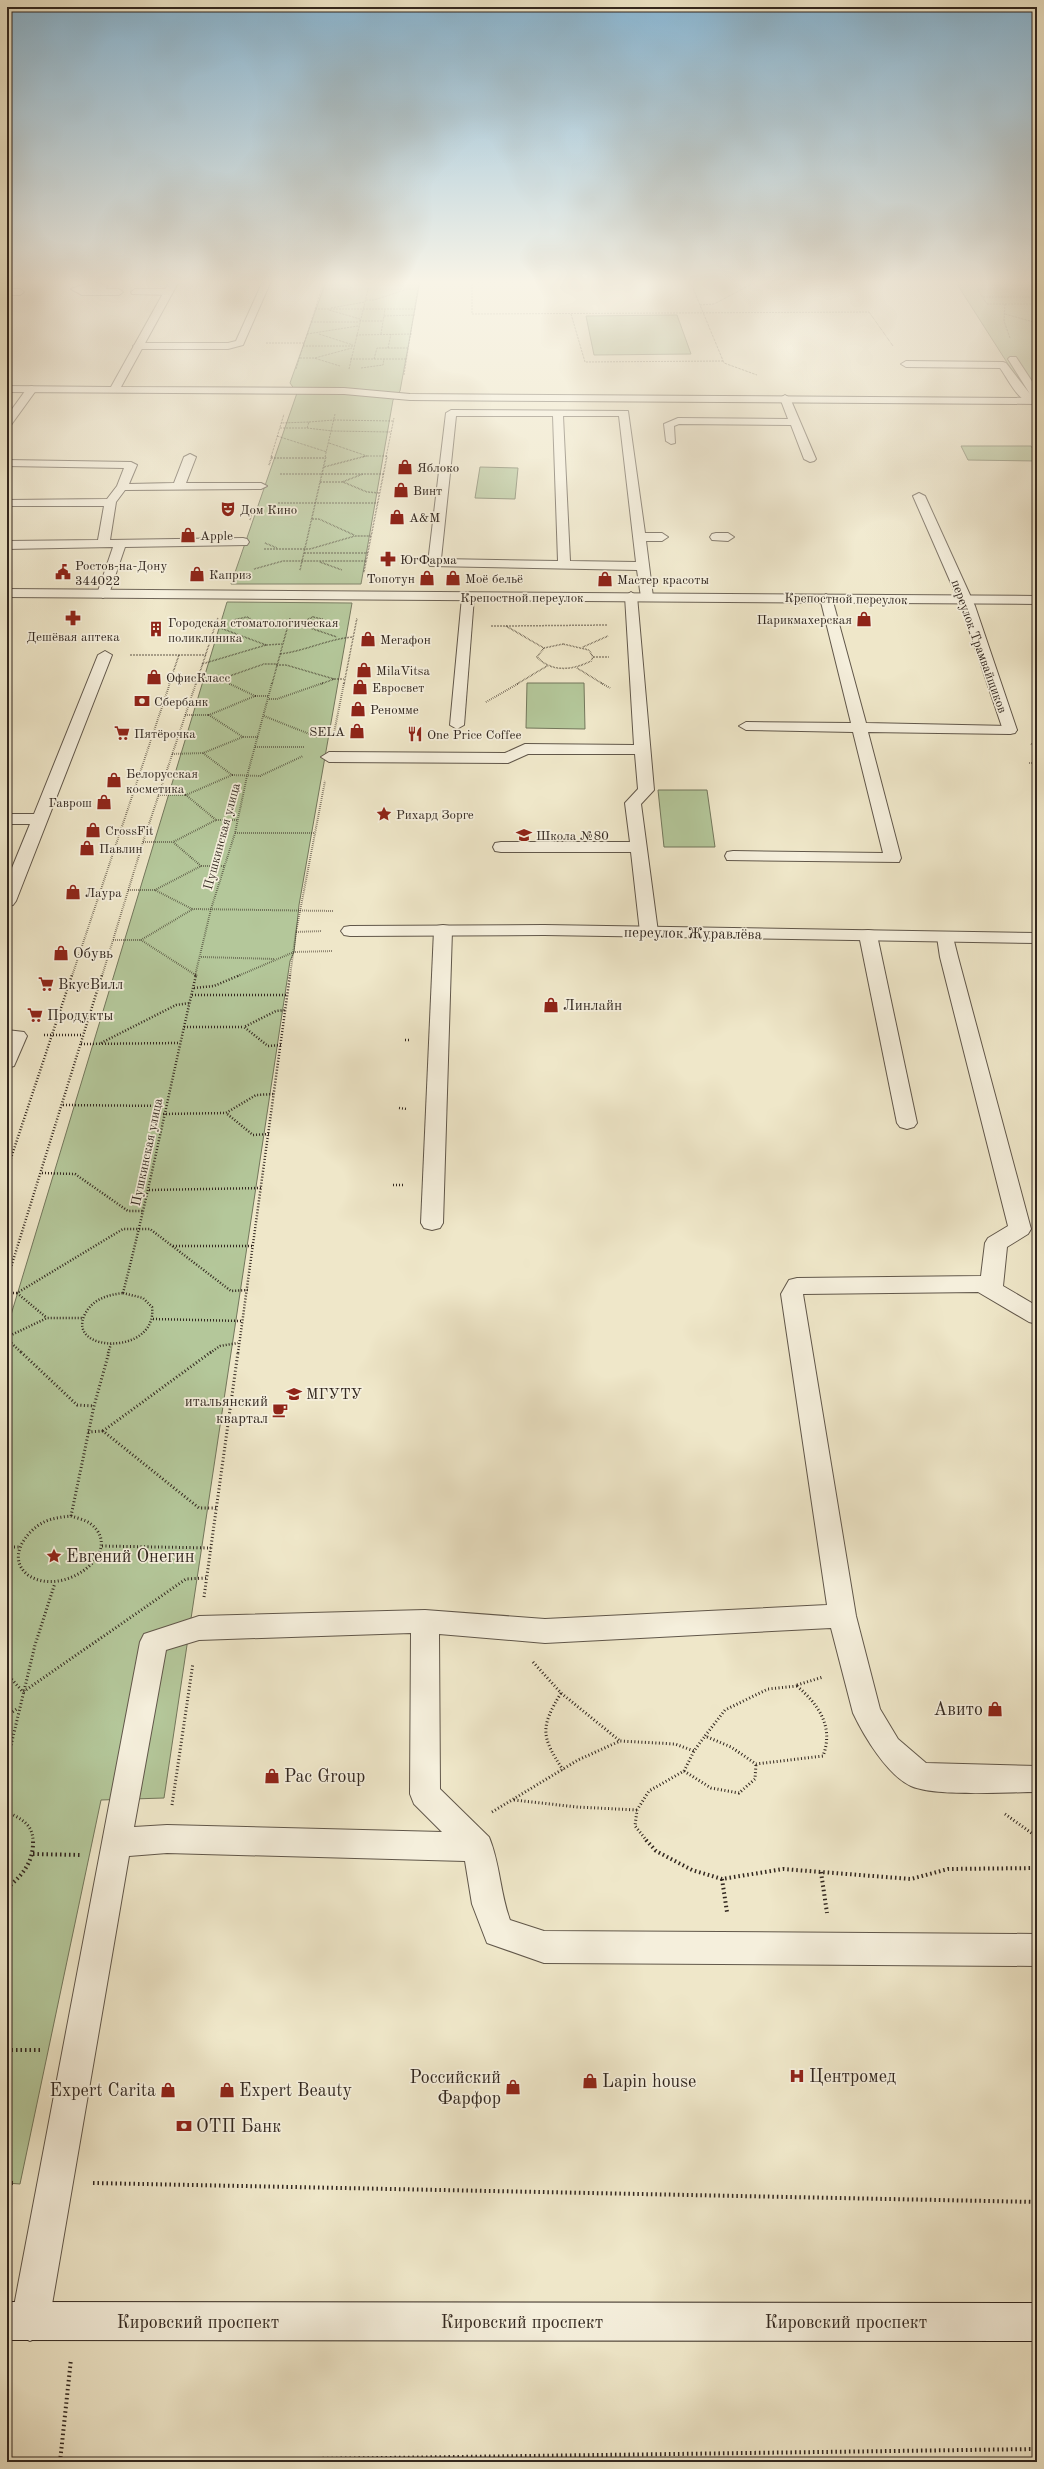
<svg xmlns="http://www.w3.org/2000/svg" width="1044" height="2469" font-family="'Old Standard TT',serif">
	<style>
		.green { fill: #b4c79a; stroke: #73775c }
		.lines { fill: none; stroke-linecap: round; stroke-linejoin: round }
		.service-casing { stroke: #61574a; stroke-width: 2 }
		.minor-casing { stroke: #61574a; stroke-width: 2 }
		.tertiary-casing { stroke: #61574a; stroke-width: 2 }
		.secondary-casing { stroke: #32271f; stroke-width: 2 }
		.path-far5 { stroke: #32271f; stroke-width: 1; stroke-dasharray: 0.5 1; stroke-linecap: butt }
		.path-far4 { stroke: #32271f; stroke-width: 1.5; stroke-dasharray: 0.5 1; stroke-linecap: butt }
		.path-far3 { stroke: #32271f; stroke-width: 2; stroke-dasharray: 0.5 1.5; stroke-linecap: butt }
		.path-far2 { stroke: #32271f; stroke-width: 2.5; stroke-dasharray: 1 2; stroke-linecap: butt }
		.path-far1 { stroke: #32271f; stroke-width: 3; stroke-dasharray: 1 2.5; stroke-linecap: butt }
		.path { stroke: #32271f; stroke-width: 4; stroke-dasharray: 1.5 3; stroke-linecap: butt }
		.service { fill: #f5efdc; fill-rule: evenodd }
		.minor { fill: #f5efdc; fill-rule: evenodd }
		.tertiary { fill: #f5efdc; fill-rule: evenodd }
		.secondary { fill: #f5efdc; fill-rule: evenodd }
		.labels { text-anchor: middle; stroke-width: 3.5; stroke-linejoin: round; paint-order: stroke }
		.far-poi-label { font-size: 13px; fill: #32271f; stroke: #f5efdc; text-anchor: start }
		.far-street-label { font-size: 13px; fill: #32271f; stroke: #f5efdc }
		.street-label { font-size: 15px; fill: #32271f; stroke: #f5efdc }
		.poi-label { font-size: 15px; fill: #32271f; stroke: #f5efdc; text-anchor: start }
		.near-poi-label { font-size: 18px; fill: #32271f; stroke: #f5efdc; text-anchor: start }
		.near-street-label { font-size: 18px; fill: #32271f; stroke: #f5efdc }
	</style>
	<rect width="100%" height="100%" fill="#efe7c9"/>
	<filter id="stains"><feTurbulence type="fractalNoise" baseFrequency=".005" numOctaves="4"/><feColorMatrix values="0 0 0 0 .2 0 0 0 0 .09 0 0 0 0 .02 0 0 0 .5 -.17"/></filter>
	<radialGradient id="worn" r=".72"><stop offset=".6" stop-color="#630" stop-opacity="0"/><stop offset="1" stop-color="#630" stop-opacity=".3"/></radialGradient>
	<g class="green">
		<polygon points="326,281 420,281 400,391 393,400 361,584 231,584 297,393 290,383"/>
		<polygon points="955,281 1037,281 1037,386 1022,386"/>
		<polygon points="677,315 691,354 594,355 586,316"/>
		<polygon points="961,446 1031,446 1037,456 1037,461 968,460"/>
		<polygon points="480,467 518,468 515,499 475,498"/>
		<polygon points="227,602 352,603 299,905 294,952 290,961 164,1798 101,1800 20,2184 7,2183 7,1328"/>
		<polygon points="527,683 584,683 585,729 526,728"/>
		<polygon points="658,790 707,790 715,847 664,847"/>
	</g>
	<g class="lines">
		<defs>
			<g id="service">
				<polygon points="263,281 271,281 243,345 228,349 138,349 133,346 138,343 228,343 236,341"/>
				<path d="M92,282L107,285L106,289H119L123,292L119,295H82L71,289ZM92,288H97L85,289Z"/>
				<polygon points="7,289 20,289 24,292 20,295 7,295"/>
				<polygon points="135,289 169,289 173,292 169,295 132,294 131,292"/>
				<path d="M1010,357H1016L1037,389V404C1019,405 1009,380 1000,368L906,367L901,364L906,361L1003,362L1006,363L1030,394L1008,359Z"/>
				<polygon points="32,386 37,389 11,425 7,426 7,416 28,387"/>
				<polygon points="785,395 790,398 816,459 814,461 810,462 804,459 791,425 679,424 674,426 675,443 671,444 666,441 664,424 678,418 788,419 780,398"/>
				<path d="M451,410L628,411L645,533H662L668,537L662,541H646L653,597L652,600H642L641,597L637,570L430,566L428,563L446,413ZM456,416H553L558,561L441,559ZM563,416H619L636,562L570,561Z"/>
				<polygon points="190,454 196,457 186,483 261,483 267,486 261,489 125,490 116,502 110,540 243,538 247,539 249,542 247,545 125,547 109,594 103,598 97,594 113,547 7,549 7,541 98,540 104,506 7,506 7,500 107,499 117,486 124,468 7,466 7,460 131,462 137,465 129,484 174,483 184,457"/>
				<polygon points="716,533 728,533 734,537 728,541 712,540 710,537 712,534"/>
				<polygon points="631,592 637,596 654,790 641,804 658,932 655,936 643,936 640,932 631,852 501,852 495,851 493,847 495,843 501,842 630,842 625,803 638,789 635,754 528,754 508,763 329,762 321,757 329,752 505,753 525,744 634,745 625,596"/>
				<polygon points="468,593 474,597 464,725 457,729 450,725 462,597"/>
				<polygon points="826,594 832,598 866,723 1010,726 1017,730 1010,734 868,732 901,858 899,862 727,860 725,856 727,852 733,851 883,853 853,732 746,730 739,726 746,722 851,723 820,598"/>
				<polygon points="105,651 112,655 16,901 13,905 7,906 7,880 30,824 7,824 7,814 34,814 98,655"/>
				<polygon points="443,925 449,926 452,930 443,1223 440,1228 432,1230 424,1228 421,1223 434,930 437,926"/>
				<polygon points="868,930 874,931 877,935 917,1123 914,1127 907,1129 900,1127 897,1123 859,935 862,931"/>
				<path d="M946,932L952,933L958,957L1031,1229L1028,1234L1007,1247L1003,1286L1037,1306V1324L1029,1322L978,1292L803,1294L856,1616L880,1709L898,1739L926,1763L1037,1766V1792C1007,1792 936,1797 911,1786C887,1775 864,1736 853,1713L831,1628L545,1643L439,1634L440,1789L489,1837C500,1863 500,1893 510,1920L544,1931L1037,1934V1966L544,1963L487,1943L472,1904L465,1861L167,1853L129,1856L49,2322L43,2335L30,2341L17,2335L11,2322L140,1642L144,1634L199,1616L425,1610L545,1619L827,1605L781,1294L789,1280L797,1278L981,1276L985,1243L988,1238L1008,1226L940,957L937,937L940,933ZM411,1633L410,1794L414,1804L442,1832L167,1825L134,1827L166,1650L199,1640Z"/>
				<polygon points="7,1030 24,1032 27,1036 14,1066 7,1068"/>
			</g>
			<g id="minor">
				<polygon points="170,281 179,281 121,387 344,388 410,394 1037,398 1037,404 410,400 344,394 7,392 7,386 111,387"/>
				<polygon points="919,493 925,496 975,606 1017,730 1015,733 1010,734 1003,730 961,606 913,496"/>
				<polygon points="544,925 1037,933 1037,943 544,935 350,936 344,935 341,931 344,927 350,926"/>
			</g>
			<polygon id="tertiary" points="7,589 1037,596 1037,604 7,597"/>
			<polygon id="secondary" points="7,2302 1037,2303 1037,2341 7,2340"/>
		</defs>
		<use href="#service" class="service-casing"/>
		<use href="#minor" class="minor-casing"/>
		<use href="#tertiary" class="tertiary-casing"/>
		<use href="#secondary" class="secondary-casing"/>
		<g class="path-far5">
			<polyline points="330,281 353,288"/>
			<polyline points="388,281 406,288"/>
			<polyline points="472,281 472,314 869,312 893,346"/>
			<polyline points="690,281 724,363 757,375"/>
			<polyline points="472,282 641,281"/>
			<polyline points="396,284 414,281"/>
			<polyline points="322,289 418,289"/>
			<polyline points="977,289 987,304 1037,304"/>
			<polyline points="978,289 1037,289"/>
			<polyline points="983,297 1037,297"/>
			<polyline points="366,300 374,300 405,290"/>
			<polyline points="1005,304 1004,321 1010,338"/>
			<polyline points="700,305 714,304 758,281"/>
			<polyline points="331,308 365,302"/>
			<polyline points="315,309 416,309"/>
			<polyline points="329,310 360,319"/>
			<polyline points="571,314 585,362 723,361"/>
			<polyline points="1005,314 1037,323"/>
			<polyline points="384,316 415,315"/>
			<polyline points="359,321 383,321"/>
			<polyline points="311,322 359,322"/>
			<polyline points="307,334 358,326"/>
			<polyline points="319,334 353,345"/>
			<polyline points="381,334 385,309"/>
			<polyline points="356,335 412,334"/>
			<polyline points="266,343 304,343"/>
			<polyline points="303,346 353,346"/>
			<polyline points="388,348 391,334"/>
			<polyline points="300,358 314,358 340,366"/>
			<polyline points="315,358 352,348"/>
			<polyline points="350,359 407,359"/>
			<polyline points="374,359 377,348 409,348"/>
			<polyline points="361,368 383,365 384,359"/>
			<polyline points="296,369 324,281"/>
			<polyline points="349,369 370,281"/>
			<polyline points="404,375 419,281"/>
			<polyline points="334,420 393,421"/>
			<polyline points="309,422 334,420"/>
			<polyline points="280,428 307,428 309,422 281,423"/>
			<polyline points="307,428 332,431 391,432"/>
			<polyline points="277,436 327,452"/>
			<polyline points="329,443 367,456 362,457"/>
			<polyline points="367,456 388,456"/>
			<polyline points="271,457 284,414"/>
			<polyline points="325,457 335,414"/>
			<polyline points="386,457 394,418"/>
		</g>
		<g class="path-far4">
			<polyline points="271,458 325,458"/>
			<polyline points="269,465 272,456"/>
			<polyline points="324,467 366,456"/>
			<polyline points="280,474 384,474"/>
			<polyline points="320,482 342,482 363,474"/>
			<polyline points="343,482 367,492 380,493"/>
			<polyline points="278,503 378,503"/>
			<polyline points="312,519 319,519 354,535"/>
			<polyline points="250,520 253,509"/>
			<polyline points="265,543 277,548"/>
			<polyline points="264,549 310,549 355,536 371,536"/>
			<polyline points="304,553 368,553"/>
			<polyline points="320,562 342,570"/>
			<polyline points="254,569 283,561 366,561"/>
			<polyline points="300,570 326,456"/>
			<polyline points="364,572 387,456"/>
			<polygon points="247,617 251,619 250,621 235,622 233,620"/>
			<polygon points="313,617 322,619 322,622 311,624 304,621"/>
			<polyline points="288,624 298,624 337,637"/>
			<polyline points="491,626 506,626 544,648"/>
			<polyline points="506,626 607,625"/>
			<path d="M563,644L589,650L593,657L591,661C573,670 552,673 537,657L544,648Z"/>
			<polyline points="266,645 282,644"/>
			<polyline points="583,647 608,636"/>
			<path d="M280,654C305,651 328,639 353,637"/>
			<polyline points="130,655 206,655"/>
			<polyline points="593,657 609,657"/>
			<polyline points="202,664 266,645 215,626"/>
			<polyline points="276,665 286,665 334,679 321,684"/>
			<polyline points="577,668 603,684"/>
			<polyline points="198,679 221,679"/>
			<polyline points="334,679 344,679"/>
			<polyline points="169,684 179,655"/>
			<polyline points="196,684 218,617"/>
			<polyline points="230,684 221,679 264,664 277,664"/>
			<polyline points="272,684 290,618"/>
			<polyline points="344,684 357,618"/>
			<polyline points="517,684 547,666"/>
		</g>
		<g class="path-far3">
			<polyline points="601,683 610,688"/>
			<polyline points="255,696 269,696"/>
			<polyline points="269,699 277,699 323,683"/>
			<polyline points="486,702 519,683"/>
			<polyline points="185,715 209,715"/>
			<polyline points="264,716 317,737"/>
			<polyline points="334,733 344,683"/>
			<polyline points="243,737 258,737"/>
			<polyline points="1031,744 1037,746"/>
			<polyline points="255,747 304,747"/>
			<polyline points="172,754 203,753"/>
			<polyline points="1029,763 1037,763"/>
			<polyline points="232,775 260,776 303,756"/>
			<polyline points="158,795 186,795"/>
			<polyline points="216,820 237,820"/>
			<polyline points="235,833 315,833"/>
			<polyline points="143,842 173,842"/>
			<polyline points="201,866 173,842 216,820 186,795 232,775 203,753 243,737 209,715 255,696 228,683"/>
			<polyline points="128,890 155,890 192,909"/>
			<polyline points="155,890 201,866 225,866"/>
			<polyline points="296,932 322,931"/>
			<polyline points="113,940 141,940 193,909 334,911"/>
			<polyline points="141,940 197,976"/>
			<polyline points="201,957 275,959"/>
			<polyline points="72,976 170,683"/>
			<polyline points="102,976 143,842 196,683"/>
			<polyline points="195,976 211,909 235,833 247,776 272,683"/>
			<polyline points="238,976 294,952 333,951"/>
			<polyline points="290,976 296,932 325,781"/>
		</g>
		<g class="path-far2">
			<polyline points="195,975 197,976"/>
			<polyline points="194,988 214,986 240,975"/>
			<polyline points="192,995 288,995"/>
			<polyline points="184,1027 244,1027"/>
			<polyline points="44,1035 83,1035"/>
			<polyline points="405,1040 410,1040"/>
			<polyline points="101,1043 176,1005 190,1003"/>
			<polyline points="81,1044 180,1043"/>
			<polyline points="281,1045 268,1046 244,1027 276,1011 286,1010"/>
			<polyline points="63,1105 165,1106"/>
			<polyline points="399,1108 407,1109"/>
			<polyline points="163,1114 226,1113"/>
			<polyline points="269,1134 253,1135 226,1113 256,1095 274,1094"/>
			<polyline points="7,1170 72,975"/>
			<polyline points="42,1173 75,1174 128,1211 144,1211"/>
			<polyline points="393,1185 403,1185"/>
			<polyline points="149,1190 261,1188"/>
			<polyline points="173,1246 253,1246"/>
			<polyline points="7,1280 102,975"/>
			<polyline points="7,1293 17,1293 123,1229 150,1229 231,1291 248,1290"/>
			<polyline points="17,1293 47,1318"/>
			<path d="M123,1293C150,1188 171,1081 196,975"/>
			<path d="M123,1293L143,1298L152,1307C158,1356 65,1353 85,1314C93,1299 107,1295 123,1293Z"/>
			<polyline points="153,1319 242,1321"/>
			<polyline points="7,1337 47,1318 82,1318"/>
			<polyline points="7,1339 22,1353"/>
			<polyline points="108,1353 111,1344"/>
			<polyline points="210,1353 220,1346 238,1343"/>
			<polyline points="238,1353 290,975"/>
		</g>
		<g class="path-far1">
			<polyline points="21,1352 77,1405 94,1406"/>
			<polyline points="211,1352 103,1431 199,1508 217,1508"/>
			<polyline points="88,1432 103,1431"/>
			<path d="M71,1516C77,1518 86,1520 91,1524C126,1552 63,1599 28,1575C6,1558 26,1531 44,1522C52,1518 62,1517 71,1516Z"/>
			<polyline points="71,1516 94,1406 109,1352"/>
			<polyline points="102,1546 211,1548"/>
			<polyline points="7,1547 19,1547"/>
			<polyline points="204,1597 238,1352"/>
			<polyline points="533,1662 561,1693 620,1741"/>
			<polyline points="7,1674 23,1692 186,1579 206,1578"/>
			<polyline points="797,1685 823,1677"/>
			<path d="M797,1686C819,1705 834,1727 823,1756L756,1764L731,1747L705,1736L725,1710L768,1689Z"/>
			<path d="M561,1693C540,1728 541,1736 563,1770"/>
			<polyline points="7,1716 18,1708"/>
			<polyline points="7,1762 35,1645 55,1583"/>
			<polyline points="684,1771 711,1788 739,1793 755,1779 756,1764"/>
			<polyline points="514,1800 577,1807 637,1810"/>
			<polyline points="172,1805 193,1663"/>
			<path d="M7,1812C20,1818 33,1824 33,1841"/>
			<polyline points="492,1812 578,1760 620,1741 675,1744 694,1751"/>
			<polyline points="1005,1814 1037,1837"/>
			<polyline points="647,1841 635,1826 637,1810 649,1791 684,1771 694,1751 705,1736"/>
		</g>
		<g class="path">
			<polyline points="646,1840 656,1851 692,1870 722,1879 783,1869 911,1879 948,1869 1037,1868"/>
			<polyline points="33,1854 81,1855"/>
			<polyline points="821,1872 827,1913"/>
			<polyline points="722,1879 727,1912"/>
			<path d="M7,1888C23,1875 34,1861 33,1840"/>
			<polyline points="7,2050 42,2050"/>
			<polyline points="7,2183 16,2183"/>
			<polyline points="93,2183 1037,2202"/>
			<polyline points="7,2462 23,2462"/>
			<polyline points="60,2462 71,2359"/>
			<polyline points="93,2462 1037,2449"/>
		</g>
		<use href="#service" class="service"/>
		<use href="#minor" class="minor"/>
		<use href="#tertiary" class="tertiary"/>
		<use href="#secondary" class="secondary"/>
	</g>
	<linearGradient id="sky" x2="0" y2="1"><stop stop-color="#89b8d6"/><stop offset="0.45" stop-color="#f8f4e7"/><stop offset="1" stop-color="#f8f4e7" stop-opacity="0"/></linearGradient>
	<rect width="1044" height="627" fill="url(#sky)"/>
	<defs>
		<symbol id="shop-bare" viewBox="-9 -9 18 18"><path d="M-5-2.5h2.3a2.7 3.5 0 0 1 5.4 0H5L5.5 6h-11ZM-1.5-2.5h3a1.5 2.3 0 0 0-3 0Z" fill="#8f2418" stroke="#f5efdc" stroke-width="2.5" paint-order="stroke"/></symbol>
		<symbol id="theatre-bare" viewBox="-9 -9 18 18"><path d="M-5-5.5Q0-4 5-5.5V0Q5 5 0 6Q-5 5-5 0ZM-3.3-2.5H-1v1.5H-3.3ZM1-2.5H3.3v1.5H1ZM-2.8 1Q0 5.5 2.8 1Z" fill="#8f2418" stroke="#f5efdc" stroke-width="2.5" paint-order="stroke"/></symbol>
		<symbol id="pharmacy-bare" viewBox="-9 -9 18 18"><path d="M-2-6h4v4h4v4h-4v4h-4v-4h-4v-4h4Z" fill="#8f2418" stroke="#f5efdc" stroke-width="2.5" paint-order="stroke"/></symbol>
		<symbol id="civic-bare" viewBox="-9 -9 18 18"><path d="M-.6-6.5H3V-4.5H.6V-3L4-1V1h2V6H-6V1h2V-1L-.6-3ZM-1.2 2.5V6h2.4V2.5Z" fill="#8f2418" stroke="#f5efdc" stroke-width="2.5" paint-order="stroke"/></symbol>
		<symbol id="building-bare" viewBox="-9 -9 18 18"><path d="M-4-6H4V6H1V3H-1V6H-4ZM-2.5-4.3h1.7v1.8h-1.7ZM.8-4.3h1.7v1.8H.8ZM-2.5-1h1.7V.8h-1.7ZM.8-1h1.7V.8H.8Z" fill="#8f2418" stroke="#f5efdc" stroke-width="2.5" paint-order="stroke"/></symbol>
		<symbol id="bank-bare" viewBox="-9 -9 18 18"><path d="M-6-4H6V4H-6ZM0-2.3a2.3 2.3 0 1 0 0 4.6a2.3 2.3 0 1 0 0-4.6Z" fill="#8f2418" stroke="#f5efdc" stroke-width="2.5" paint-order="stroke"/></symbol>
		<symbol id="supermarket-bare" viewBox="-9 -9 18 18"><path d="M-6-5.5h2.5l.6 2H6L4.5 2H-2.5L-4.4-4H-6ZM-1.5 3.2a1.3 1.3 0 1 0 .1 0ZM3 3.2a1.3 1.3 0 1 0 .1 0Z" fill="#8f2418" stroke="#f5efdc" stroke-width="2.5" paint-order="stroke"/></symbol>
		<symbol id="restaurant-bare" viewBox="-9 -9 18 18"><path d="M-5-6h1v4h1v-4h1v4h1v-4h1v5L-1.5 .5V6h-2V.5L-5-1ZM5-6V6H3V1.5H1.5Q1.5-4 5-6Z" fill="#8f2418" stroke="#f5efdc" stroke-width="2.5" paint-order="stroke"/></symbol>
		<symbol id="sight-bare" viewBox="-9 -9 18 18"><path d="M0-6L1.8-2.2L6-1.7L2.9 1.2L3.7 5.4L0 3.3L-3.7 5.4L-2.9 1.2L-6-1.7L-1.8-2.2Z" fill="#8f2418" stroke="#f5efdc" stroke-width="2.5" paint-order="stroke"/></symbol>
		<symbol id="school-bare" viewBox="-9 -9 18 18"><path d="M0-5L7-2L0 1L-7-2ZM-4 1L0 2.5L4 1V4Q0 6-4 4Z" fill="#8f2418" stroke="#f5efdc" stroke-width="2.5" paint-order="stroke"/></symbol>
		<symbol id="university-bare" viewBox="-9 -9 18 18"><path d="M0-5L7-2L0 1L-7-2ZM-4 1L0 2.5L4 1V4Q0 6-4 4Z" fill="#8f2418" stroke="#f5efdc" stroke-width="2.5" paint-order="stroke"/></symbol>
		<symbol id="cafe-bare" viewBox="-9 -9 18 18"><path d="M-5.5-4.5H6V0H3Q3 3.5 0 3.5H-2.5Q-5.5 3.5-5.5 0ZM3-3.2v2h1.7v-2ZM-6 4.5H4V6H-6Z" fill="#8f2418" stroke="#f5efdc" stroke-width="2.5" paint-order="stroke"/></symbol>
		<symbol id="hospital-bare" viewBox="-9 -9 18 18"><path d="M-5-5h3v3.5h4V-5h3V5h-3V1.5h-4V5h-3Z" fill="#8f2418" stroke="#f5efdc" stroke-width="2.5" paint-order="stroke"/></symbol>
	</defs>
	<g fill-rule="evenodd">
		<use href="#shop-bare" x="394" y="456" width="22" height="22"/>
		<use href="#shop-bare" x="390" y="479" width="22" height="22"/>
		<use href="#theatre-bare" x="217" y="498" width="22" height="22"/>
		<use href="#shop-bare" x="386" y="506" width="22" height="22"/>
		<use href="#shop-bare" x="177" y="524" width="22" height="22"/>
		<use href="#pharmacy-bare" x="377" y="548" width="22" height="22"/>
		<use href="#civic-bare" x="52" y="561" width="22" height="22"/>
		<use href="#shop-bare" x="186" y="563" width="22" height="22"/>
		<use href="#shop-bare" x="416" y="567" width="22" height="22"/>
		<use href="#shop-bare" x="442" y="567" width="22" height="22"/>
		<use href="#shop-bare" x="594" y="568" width="22" height="22"/>
		<use href="#pharmacy-bare" x="62" y="607" width="22" height="22"/>
		<use href="#shop-bare" x="853" y="608" width="22" height="22"/>
		<use href="#building-bare" x="145" y="618" width="22" height="22"/>
		<use href="#shop-bare" x="357" y="628" width="22" height="22"/>
		<use href="#shop-bare" x="353" y="659" width="22" height="22"/>
		<use href="#shop-bare" x="143" y="666" width="22" height="22"/>
		<use href="#shop-bare" x="349" y="676" width="22" height="22"/>
		<use href="#bank-bare" x="131" y="690" width="22" height="22"/>
		<use href="#shop-bare" x="347" y="698" width="22" height="22"/>
		<use href="#shop-bare" x="346" y="720" width="22" height="22"/>
		<use href="#supermarket-bare" x="111" y="722" width="22" height="22"/>
		<use href="#restaurant-bare" x="404" y="723" width="22" height="22"/>
		<use href="#shop-bare" x="103" y="769" width="22" height="22"/>
		<use href="#shop-bare" x="93" y="791" width="22" height="22"/>
		<use href="#sight-bare" x="373" y="803" width="22" height="22"/>
		<use href="#shop-bare" x="82" y="819" width="22" height="22"/>
		<use href="#school-bare" x="513" y="824" width="22" height="22"/>
		<use href="#shop-bare" x="76" y="837" width="22" height="22"/>
		<use href="#shop-bare" x="62" y="881" width="22" height="22"/>
		<use href="#shop-bare" x="50" y="942" width="22" height="22"/>
		<use href="#supermarket-bare" x="35" y="973" width="22" height="22"/>
		<use href="#shop-bare" x="540" y="994" width="22" height="22"/>
		<use href="#supermarket-bare" x="24" y="1004" width="22" height="22"/>
		<use href="#university-bare" x="283" y="1383" width="22" height="22"/>
		<use href="#cafe-bare" x="269" y="1399" width="22" height="22"/>
		<use href="#sight-bare" x="43" y="1545" width="22" height="22"/>
		<use href="#shop-bare" x="984" y="1698" width="22" height="22"/>
		<use href="#shop-bare" x="261" y="1765" width="22" height="22"/>
		<use href="#hospital-bare" x="786" y="2065" width="22" height="22"/>
		<use href="#shop-bare" x="579" y="2070" width="22" height="22"/>
		<use href="#shop-bare" x="502" y="2076" width="22" height="22"/>
		<use href="#shop-bare" x="157" y="2079" width="22" height="22"/>
		<use href="#shop-bare" x="216" y="2079" width="22" height="22"/>
		<use href="#bank-bare" x="173" y="2115" width="22" height="22"/>
	</g>
	<g class="labels">
		<g class="far-poi-label">
			<text x="417" y="472">Яблоко</text>
			<text x="413" y="495">Винт</text>
			<text x="240" y="514">Дом Кино</text>
			<text x="409" y="522">A&amp;M</text>
			<text x="200" y="540">Apple</text>
			<text x="400" y="564">ЮгФарма</text>
			<text x="75" y="570">Ростов-на-Дону<tspan x="75" dy="15">344022</tspan></text>
			<text x="209" y="579">Каприз</text>
			<text x="415" y="583" text-anchor="end">Топотун</text>
			<text x="465" y="583">Моё бельё</text>
			<text x="617" y="584">Мастер красоты</text>
			<text x="852" y="624" text-anchor="end">Парикмахерская</text>
			<text x="168" y="627">Городская стоматологическая<tspan x="168" dy="15">поликлиника</tspan></text>
			<text x="73" y="641" text-anchor="middle">Дешёвая аптека</text>
			<text x="380" y="644">Мегафон</text>
			<text x="376" y="675">MilaVitsa</text>
			<text x="166" y="682">ОфисКласс</text>
			<text x="372" y="692">Евросвет</text>
			<text x="154" y="706">Сбербанк</text>
			<text x="370" y="714">Реномме</text>
			<text x="345" y="736" text-anchor="end">SELA</text>
			<text x="134" y="738">Пятёрочка</text>
			<text x="427" y="739">One Price Coffee</text>
			<text x="126" y="778">Белорусская<tspan x="126" dy="15">косметика</tspan></text>
			<text x="92" y="807" text-anchor="end">Гаврош</text>
			<text x="396" y="819">Рихард Зорге</text>
			<text x="105" y="835">CrossFit</text>
			<text x="536" y="840">Школа №80</text>
			<text x="99" y="853">Павлин</text>
			<text x="85" y="897">Лаура</text>
		</g>
		<g class="far-street-label">
			<text x="522" y="602">Крепостной переулок</text>
			<text transform="translate(846 598) rotate(1)" y="5">Крепостной переулок</text>
			<text transform="translate(980 646) rotate(70)" y="5">переулок Трамвайщиков</text>
			<text transform="translate(221 836) rotate(-75)" y="5">Пушкинская улица</text>
			<text transform="translate(146 1152) rotate(-78)" y="5">Пушкинская улица</text>
		</g>
		<g class="street-label">
			<text transform="translate(693 933) rotate(1)" y="5">переулок Журавлёва</text>
		</g>
		<g class="poi-label">
			<text x="73" y="958">Обувь</text>
			<text x="58" y="989">ВкусВилл</text>
			<text x="563" y="1010">Линлайн</text>
			<text x="47" y="1020">Продукты</text>
			<text x="306" y="1399">МГУТУ</text>
			<text x="268" y="1406" text-anchor="end">итальянский<tspan x="268" dy="17">квартал</tspan></text>
		</g>
		<g class="near-poi-label">
			<text x="66" y="1562">Евгений Онегин</text>
			<text x="983" y="1715" text-anchor="end">Авито</text>
			<text x="284" y="1782">Pac Group</text>
			<text x="809" y="2082">Центромед</text>
			<text x="501" y="2083" text-anchor="end">Российский<tspan x="501" dy="21">Фарфор</tspan></text>
			<text x="602" y="2087">Lapin house</text>
			<text x="156" y="2096" text-anchor="end">Expert Carita</text>
			<text x="239" y="2096">Expert Beauty</text>
			<text x="196" y="2132">ОТП Банк</text>
		</g>
		<g class="near-street-label">
			<text x="198" y="2328">Кировский проспект</text>
			<text x="522" y="2328">Кировский проспект</text>
			<text x="846" y="2328">Кировский проспект</text>
		</g>
	</g>
	<rect width="1044" height="2469" fill="none" stroke="#efe7c9" stroke-width="24"/>
	<rect x="8" y="8" width="1028" height="2453" fill="none" stroke="#32271f" stroke-width="2"/>
	<rect x="12" y="12" width="1020" height="2445" fill="none" stroke="#32271f"/>
	<rect width="100%" height="100%" filter="url(#stains)"/>
	<rect width="100%" height="100%" fill="url(#worn)"/>
</svg>
